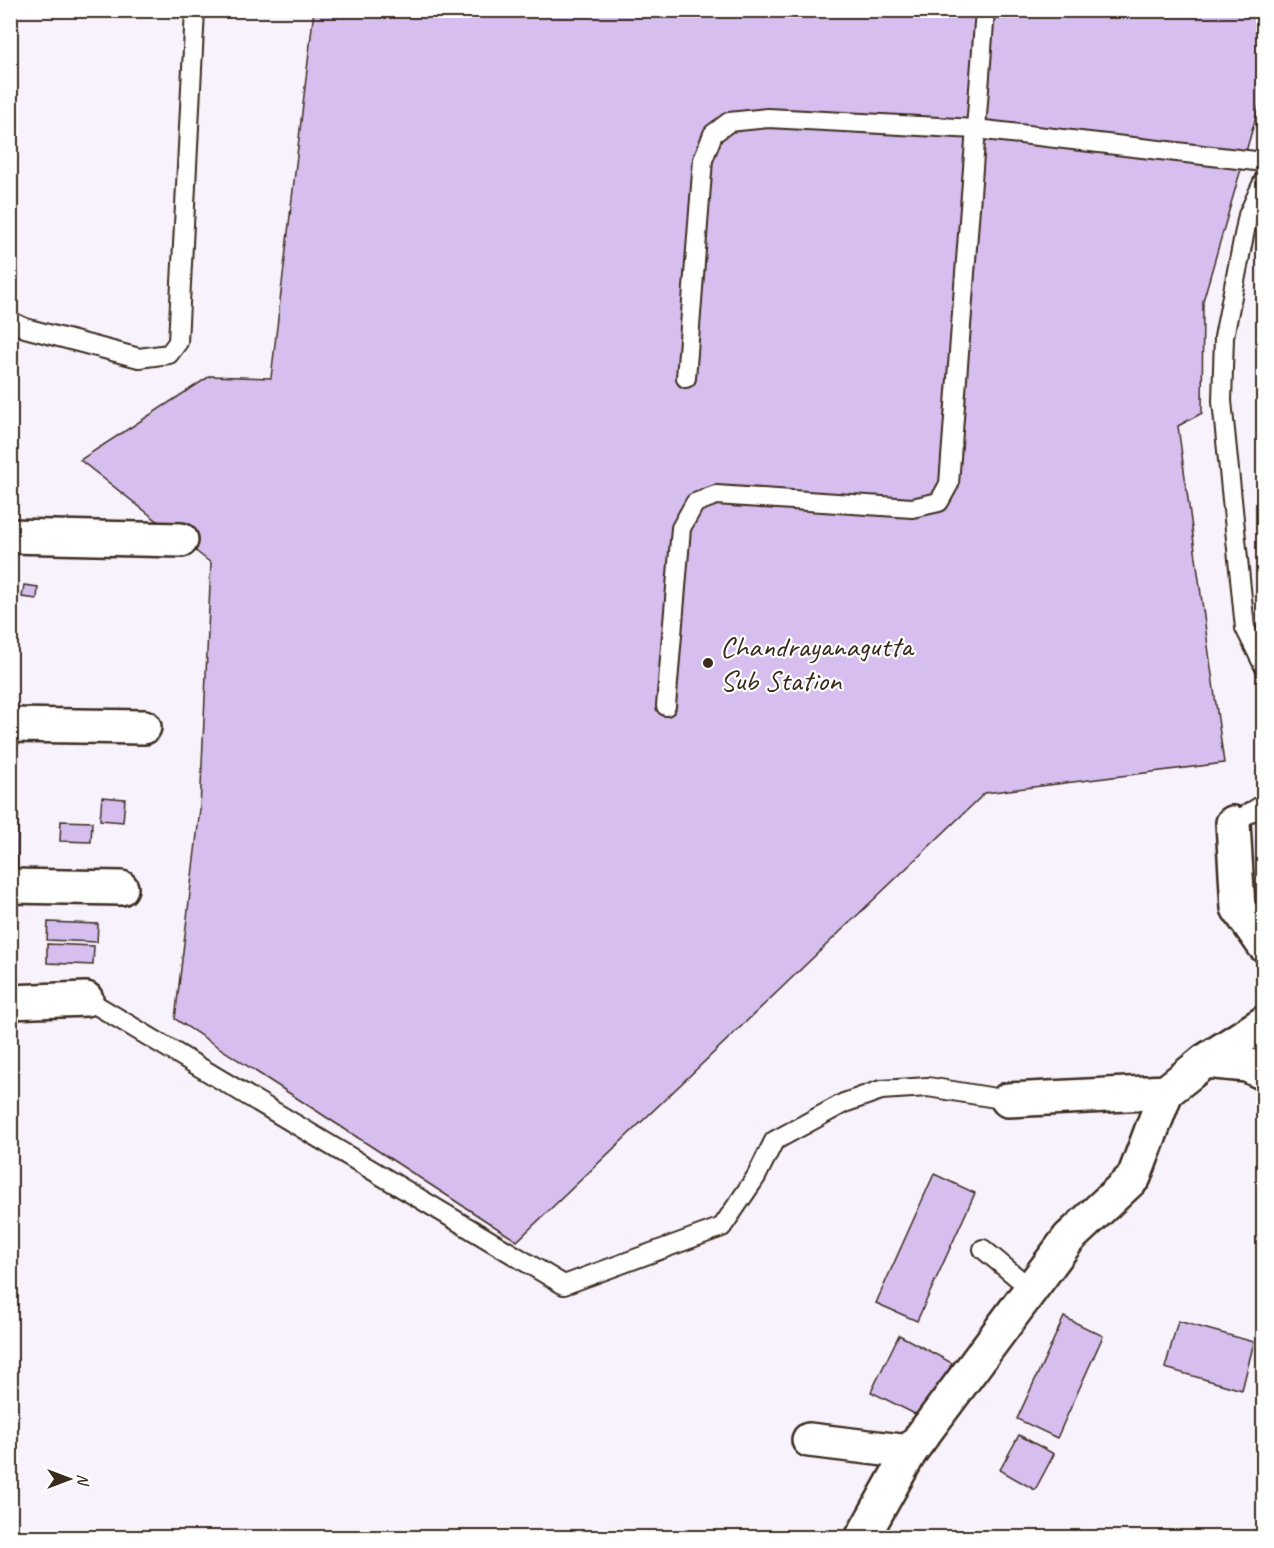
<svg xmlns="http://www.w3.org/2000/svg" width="1274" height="1548" font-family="Caveat,sans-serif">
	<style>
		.building { fill: #d6bfef; stroke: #3b2a1e; stroke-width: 1.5 }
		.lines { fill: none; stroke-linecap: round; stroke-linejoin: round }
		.service-casing { stroke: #3b2a1e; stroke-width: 22 }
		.minor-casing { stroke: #3b2a1e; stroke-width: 38 }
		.service { stroke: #fff; stroke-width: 18 }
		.minor { stroke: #fff; stroke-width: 33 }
		.poi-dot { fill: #3b2a1e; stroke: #fff; stroke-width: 2 }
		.labels { text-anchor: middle; stroke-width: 4.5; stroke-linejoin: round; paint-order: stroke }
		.poi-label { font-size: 30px; fill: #3b2a1e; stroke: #fff; text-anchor: start }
	</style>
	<rect width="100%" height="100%" fill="#f7f2fc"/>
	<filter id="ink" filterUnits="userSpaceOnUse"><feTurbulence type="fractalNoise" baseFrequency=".0167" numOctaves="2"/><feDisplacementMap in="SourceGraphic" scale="12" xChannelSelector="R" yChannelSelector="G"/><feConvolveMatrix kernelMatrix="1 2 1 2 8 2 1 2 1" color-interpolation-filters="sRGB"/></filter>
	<g filter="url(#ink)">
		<g class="building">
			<polygon points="314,10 1264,10 1264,89 1203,301 1202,413 1178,426 1224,763 985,793 517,1241 175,1019 200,809 211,563 80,460 210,376 271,378"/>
			<polygon points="10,585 15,585 13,640 10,640"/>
			<polygon points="24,585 38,587 37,599 22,597"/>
			<polygon points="102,797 125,799 123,822 100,820"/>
			<polygon points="10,814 18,815 17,880 10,880"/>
			<polygon points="61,821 92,822 91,842 60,841"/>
			<polygon points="48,922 98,924 97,942 47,940"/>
			<polygon points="47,944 94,946 93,965 47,963"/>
			<polygon points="934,1174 975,1193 917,1321 876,1303"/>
			<polygon points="1064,1317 1103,1336 1057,1438 1017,1419"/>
			<polygon points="1178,1321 1254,1342 1242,1390 1165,1368"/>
			<polygon points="899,1335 952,1363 923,1418 871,1392"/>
			<polygon points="1019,1435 1054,1454 1035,1490 1000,1470"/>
		</g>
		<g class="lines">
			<defs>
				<g id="service">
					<polyline points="1264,180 1248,215 1224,337 1222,401 1245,628 1264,666"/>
					<polyline points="10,321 25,328 139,358 169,354 178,342 195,10"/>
					<polyline points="686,378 703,160 713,134 729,122 768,118 976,129 1264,162"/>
					<polyline points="666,706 681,528 695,503 716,495 912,508 939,502 949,484 985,10"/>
					<polyline points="1233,823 1264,804"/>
					<polyline points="86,999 564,1285 722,1227 756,1177 774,1141 844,1103 881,1090 928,1087 1008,1100"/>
					<polyline points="983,1249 1031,1289"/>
				</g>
				<g id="minor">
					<polyline points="10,536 181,540"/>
					<polyline points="10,725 144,727"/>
					<polyline points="1233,823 1238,908 1264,945"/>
					<polyline points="10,886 121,888"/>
					<polyline points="10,1002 86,999"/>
					<polyline points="1205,1061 1264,1023"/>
					<polyline points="1008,1100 1166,1092 1205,1061 1247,1065 1264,1073"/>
					<polyline points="809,1440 910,1452"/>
					<polyline points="862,1538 910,1452 1069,1238 1134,1177 1166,1092"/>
				</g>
			</defs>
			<use href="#service" class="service-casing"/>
			<use href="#minor" class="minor-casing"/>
			<use href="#service" class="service"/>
			<use href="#minor" class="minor"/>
		</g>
	</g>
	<circle class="poi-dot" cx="708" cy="663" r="6"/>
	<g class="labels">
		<g class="poi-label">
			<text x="720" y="656">Chandrayanagutta<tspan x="720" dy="34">Sub Station</tspan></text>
		</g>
	</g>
	<rect width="1274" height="1548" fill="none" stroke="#fff" stroke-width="36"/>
	<rect x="18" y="18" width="1238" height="1512" fill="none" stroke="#3b2a1e" stroke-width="2" filter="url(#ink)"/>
	<g transform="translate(69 1479) rotate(90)" stroke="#ffffff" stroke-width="4.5" paint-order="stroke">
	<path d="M0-4.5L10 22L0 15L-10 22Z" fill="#3b2a1e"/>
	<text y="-9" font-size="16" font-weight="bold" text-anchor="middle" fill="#3b2a1e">N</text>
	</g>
</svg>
